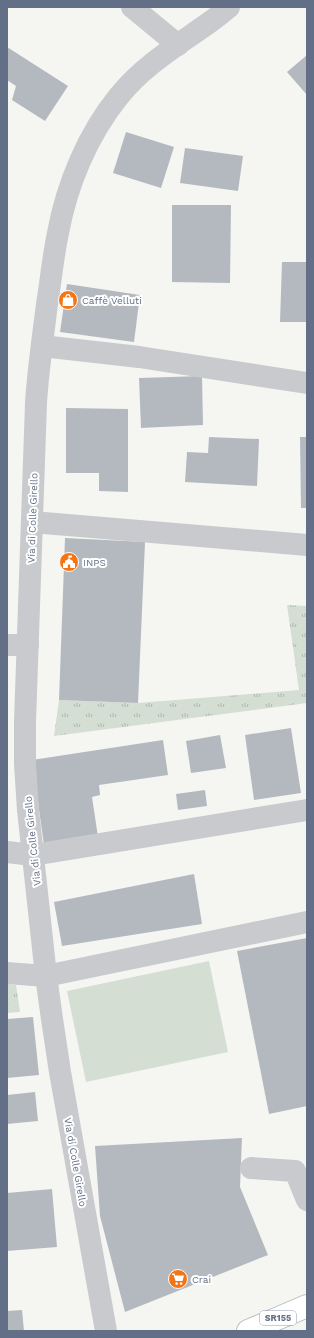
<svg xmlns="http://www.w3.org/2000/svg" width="314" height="1338" font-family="'Work Sans',sans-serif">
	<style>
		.grass { fill: url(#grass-tufts) }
		.pitch { fill: #d5ded2 }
		.building { fill: #b4b9c0 }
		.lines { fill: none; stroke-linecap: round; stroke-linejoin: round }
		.major-casing { stroke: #babdc1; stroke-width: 24 }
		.minor { stroke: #c8cace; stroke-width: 22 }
		.major { stroke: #fff; stroke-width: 22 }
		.labels { text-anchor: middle; stroke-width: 4; stroke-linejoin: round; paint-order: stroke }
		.shield { fill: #fff; stroke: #919aaa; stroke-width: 1 }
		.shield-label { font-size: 9px; font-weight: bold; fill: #626f86 }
		.poi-label { font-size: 10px; fill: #626f86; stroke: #fff; text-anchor: start }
		.street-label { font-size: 10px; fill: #626f86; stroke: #fff }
	</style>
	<defs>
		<pattern id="grass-tufts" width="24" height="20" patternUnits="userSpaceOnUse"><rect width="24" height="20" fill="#d5ded2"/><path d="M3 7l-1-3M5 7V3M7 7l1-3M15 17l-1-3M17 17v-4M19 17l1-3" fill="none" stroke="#b0b8b0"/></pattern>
	</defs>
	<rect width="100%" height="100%" fill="#f5f6f2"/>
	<g class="grass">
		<polygon points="287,605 307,606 307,703 54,736 59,700 138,703 299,690"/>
		<polygon points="7,984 16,985 20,1012 7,1013"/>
	</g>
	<polygon class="pitch" points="209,961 228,1052 86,1082 67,991"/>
	<g class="building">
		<polygon points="7,47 68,86 45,121 12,100 16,86 7,80"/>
		<polygon points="307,55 307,95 287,72"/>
		<polygon points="126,132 174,147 161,188 113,173"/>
		<polygon points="185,148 243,156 238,191 180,183"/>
		<polygon points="172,205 231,205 230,283 172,282"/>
		<polygon points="282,262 307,262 307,322 280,322"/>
		<polygon points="67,284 140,295 134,342 60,332"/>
		<polygon points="202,376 203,425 141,428 139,378"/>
		<polygon points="66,408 128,409 128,492 99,491 99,473 66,473"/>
		<polygon points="209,437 259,439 257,486 185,482 187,452 208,453"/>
		<polygon points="300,437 307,437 307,508 301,508"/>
		<polygon points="65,538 145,542 138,703 59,700"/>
		<polygon points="291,728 301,793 254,800 245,735"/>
		<polygon points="220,735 226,768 191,773 186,741"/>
		<polygon points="163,740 168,775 99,785 100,795 92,797 98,837 44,845 32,760"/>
		<polygon points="205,790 207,806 178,810 176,794"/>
		<polygon points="194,874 202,924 62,946 54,902"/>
		<polygon points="307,938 307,1106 269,1114 237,951"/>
		<polygon points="33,1017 39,1075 7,1078 7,1019"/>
		<polygon points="35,1092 38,1121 7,1124 7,1095"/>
		<polygon points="242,1138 240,1187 268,1255 125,1312 100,1216 95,1146"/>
		<polygon points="52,1189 57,1247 7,1251 7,1193"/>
		<polygon points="22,1310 24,1331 7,1331 7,1311"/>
	</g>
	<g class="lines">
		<defs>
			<polyline id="major" points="248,1331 307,1306"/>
		</defs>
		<use href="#major" class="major-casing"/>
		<g class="minor">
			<polyline points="132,7 178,45"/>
			<polyline points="42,346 139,357 307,383"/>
			<polyline points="32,522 307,545"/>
			<polyline points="7,645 28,645"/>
			<polyline points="7,852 33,855 307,810"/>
			<polyline points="7,973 46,976 307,922"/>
			<polyline points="251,1168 295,1171 307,1200"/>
			<path d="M106,1331L60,1072L52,1019L46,976L28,810L25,764V722L36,403C38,370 43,337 47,304C51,280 53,256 58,233C67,184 88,134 119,96C144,65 178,45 210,22C217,17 223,12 229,7"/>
		</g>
		<use href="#major" class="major"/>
	</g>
	<defs>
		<symbol id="shop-disc" viewBox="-11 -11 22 22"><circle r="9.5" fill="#f47514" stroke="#fff"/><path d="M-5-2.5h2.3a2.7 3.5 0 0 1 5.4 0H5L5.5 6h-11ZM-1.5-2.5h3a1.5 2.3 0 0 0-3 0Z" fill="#fff"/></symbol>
		<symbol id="civic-disc" viewBox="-11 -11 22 22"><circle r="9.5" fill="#f47514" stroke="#fff"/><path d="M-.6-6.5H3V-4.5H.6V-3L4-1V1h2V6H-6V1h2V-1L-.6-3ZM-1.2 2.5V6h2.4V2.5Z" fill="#fff"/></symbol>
		<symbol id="supermarket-disc" viewBox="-11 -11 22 22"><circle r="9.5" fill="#f47514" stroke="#fff"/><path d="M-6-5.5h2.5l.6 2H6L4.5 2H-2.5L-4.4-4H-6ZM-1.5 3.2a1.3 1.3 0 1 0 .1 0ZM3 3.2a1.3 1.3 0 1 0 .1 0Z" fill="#fff"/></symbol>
	</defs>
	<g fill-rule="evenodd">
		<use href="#shop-disc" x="57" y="289" width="22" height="22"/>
		<use href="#civic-disc" x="58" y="551" width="22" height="22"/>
		<use href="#supermarket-disc" x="167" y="1268" width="22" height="22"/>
	</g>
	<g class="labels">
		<rect class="shield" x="260" y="1311" width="36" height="14" rx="3"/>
		<g class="shield-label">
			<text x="278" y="1321">SR155</text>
		</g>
		<g class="poi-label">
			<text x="82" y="304">Caffè Velluti</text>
			<text x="83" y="566">INPS</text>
			<text x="192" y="1283">Crai</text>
		</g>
		<g class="street-label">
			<text transform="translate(32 518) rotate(-88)" y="4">Via di Colle Girello</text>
			<text transform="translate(32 841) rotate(-96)" y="4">Via di Colle Girello</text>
			<text transform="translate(76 1162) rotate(80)" y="4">Via di Colle Girello</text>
		</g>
	</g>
	<rect width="314" height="1338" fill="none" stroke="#626f86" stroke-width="16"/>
</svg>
